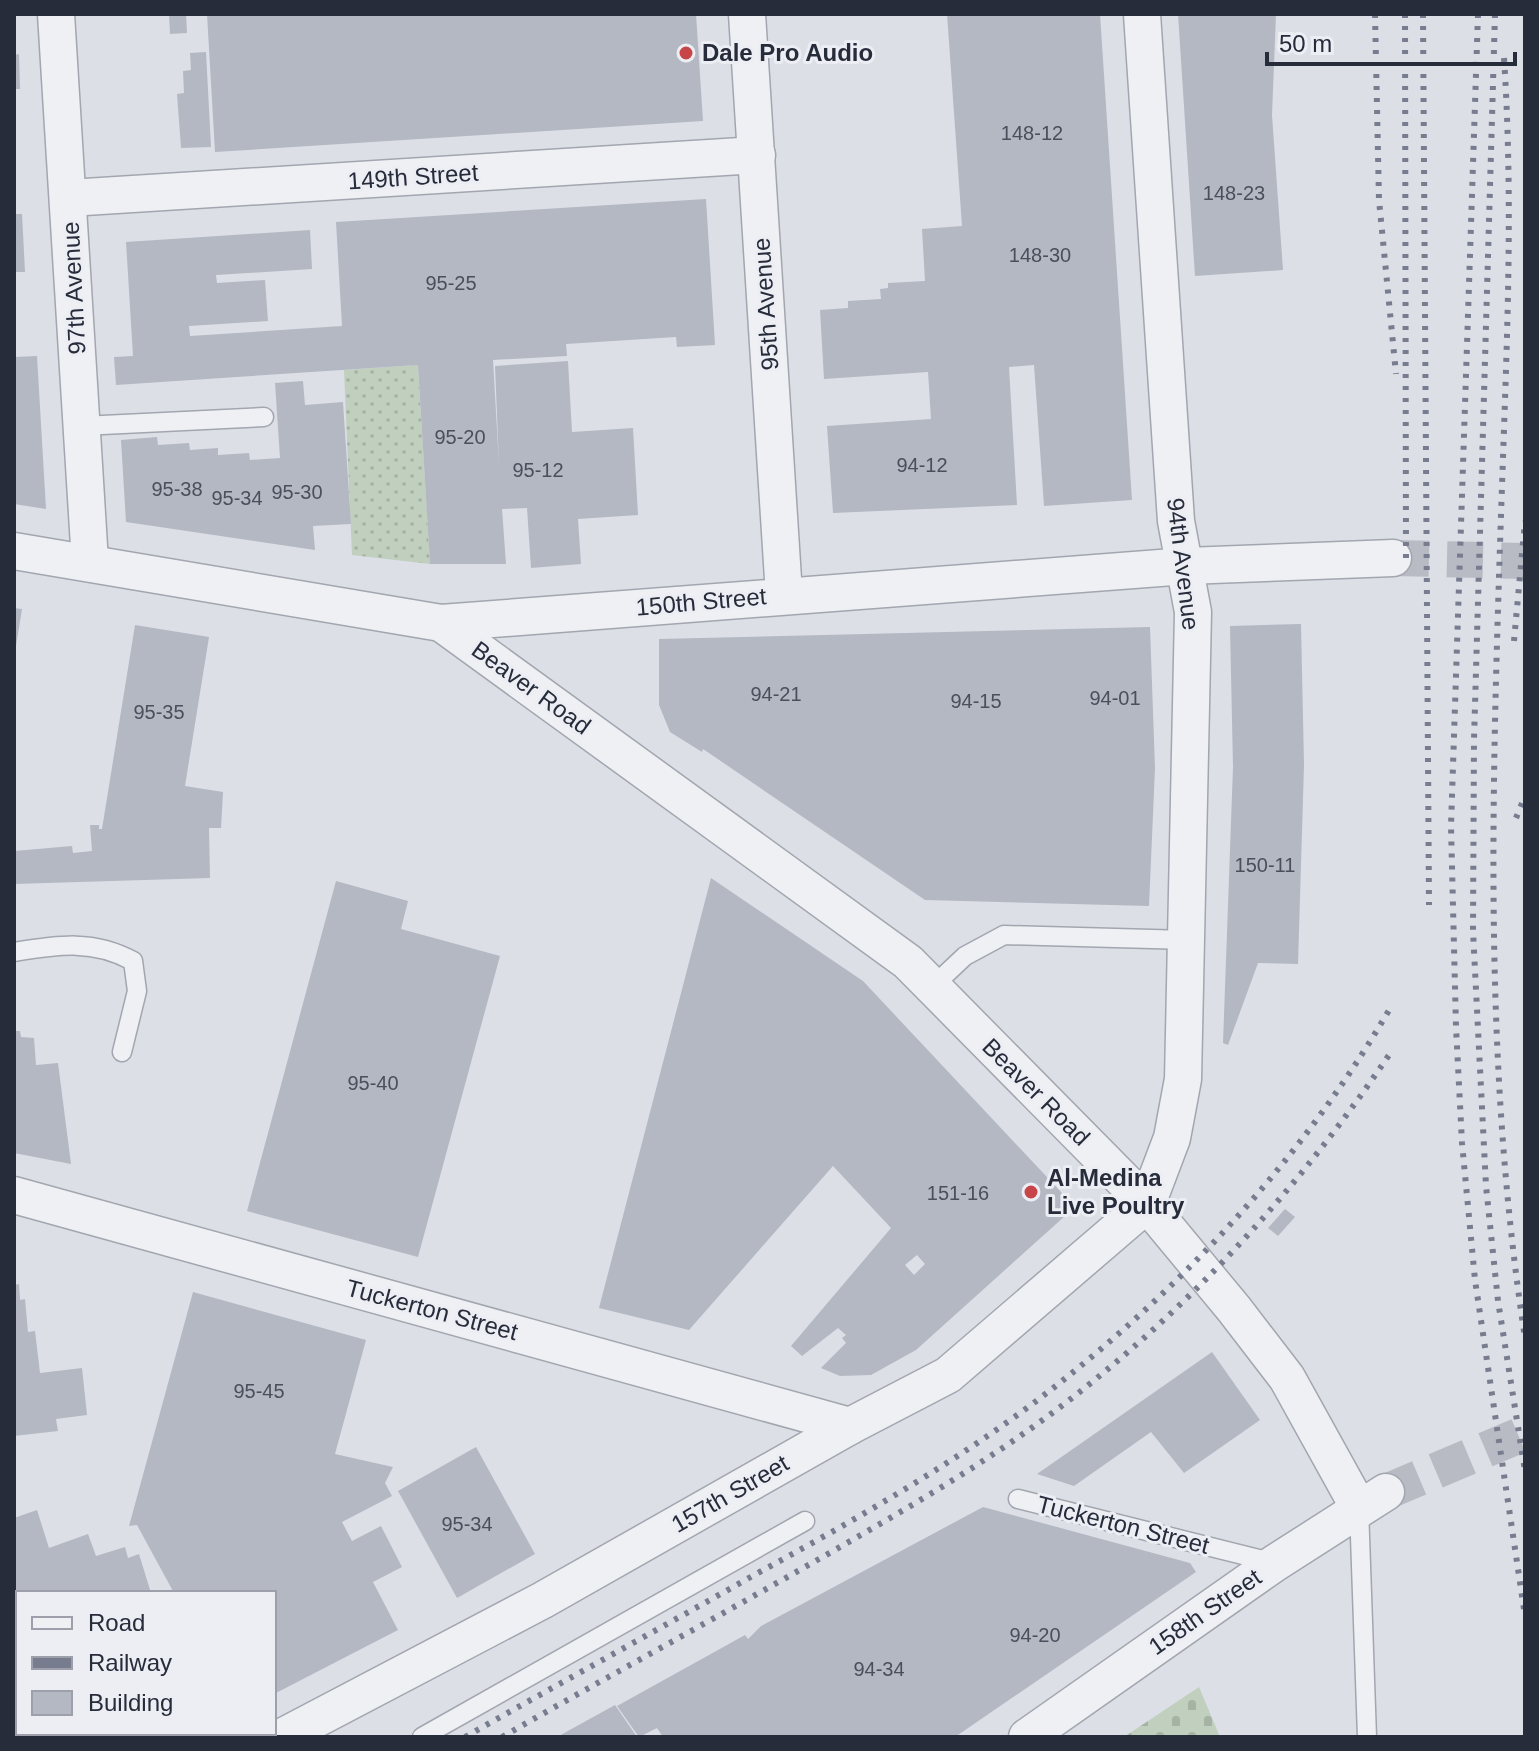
<svg xmlns="http://www.w3.org/2000/svg" width="1539" height="1751" font-family="Arial,sans-serif">
	<style>
		.grass { fill: url(#grass-dots) }
		.cemetery { fill: url(#cemetery-stones) }
		.building { fill: #b4b8c2; fill-rule: evenodd }
		.lines { fill: none; stroke-linecap: round; stroke-linejoin: round }
		.minor-tunnel { stroke: #b8bbc4; stroke-width: 36; stroke-dasharray: 36 18; stroke-linecap: butt }
		.service-casing { stroke: #a2a6af; stroke-width: 21 }
		.minor-casing { stroke: #a2a6af; stroke-width: 39 }
		.service { stroke: #eff0f4; stroke-width: 18 }
		.minor { stroke: #eff0f4; stroke-width: 36 }
		.rail { stroke: #777d8f; stroke-width: 6; stroke-dasharray: 4 8; stroke-linecap: butt }
		.poi-dot { fill: #c74548; stroke: #eceef4; stroke-width: 3 }
		.labels { text-anchor: middle; stroke-width: 6; stroke-linejoin: round; paint-order: stroke }
		.number-label { font-size: 20px; fill: #4a4f5d }
		.poi-label { font-size: 24px; font-weight: bold; fill: #272c3b; stroke: #eceef4; text-anchor: start }
		.street-label { font-size: 24px; fill: #272c3b; stroke: #eceef4 }
	</style>
	<defs>
		<pattern id="grass-dots" width="8" height="8" patternUnits="userSpaceOnUse" patternTransform="scale(2)"><rect width="8" height="8" fill="#c0cfbe"/><path d="M2 2h.1M6 6h.1" fill="none" stroke="#a5b2a4" stroke-width="1.8" stroke-linecap="round"/></pattern>
		<pattern id="cemetery-stones" width="16" height="16" patternUnits="userSpaceOnUse" patternTransform="scale(2)"><rect width="16" height="16" fill="#c0cfbe"/><path d="M2 7V4a2 2 0 0 1 4 0v3zM10 15v-3a2 2 0 0 1 4 0v3z" fill="#a5b2a4"/></pattern>
	</defs>
	<rect width="100%" height="100%" fill="#dcdfe6"/>
	<polygon class="grass" points="418,365 430,564 352,555 344,370"/>
	<polygon class="cemetery" points="1199,1687 1220,1737 1124,1737"/>
	<g class="building">
		<polygon points="169,14 186,14 187,33 170,34"/>
		<polygon points="207,14 696,14 703,121 215,152"/>
		<polygon points="947,14 1100,14 1132,500 1044,506 1034,365 1009,367 1017,505 833,513 827,426 931,419 928,372 824,379 820,310 848,308 848,301 881,299 880,289 888,288 888,283 925,281 922,229 962,226"/>
		<polygon points="1178,14 1276,14 1272,115 1283,270 1195,276"/>
		<polygon points="206,52 211,147 181,148 177,94 184,93 183,71 191,70 190,53"/>
		<polygon points="19,54 20,89 14,89 14,55"/>
		<polygon points="706,199 715,345 677,347 676,337 566,344 567,356 493,360 499,464 495,366 568,361 572,432 633,428 638,515 578,519 581,564 531,568 527,508 502,509 506,564 430,564 418,365 116,385 114,357 133,356 126,242 310,230 312,269 216,275 217,283 265,280 268,321 189,326 190,336 342,326 336,222"/>
		<polygon points="14,214 22,214 25,272 14,272"/>
		<polygon points="37,356 46,509 14,504 14,357"/>
		<polygon points="303,381 305,405 343,402 351,524 313,526 315,550 126,522 121,440 157,437 158,445 189,443 190,450 218,448 218,455 249,453 250,460 280,458 275,383"/>
		<polygon points="14,608 22,609 16,646 14,646"/>
		<polygon points="1301,624 1304,765 1298,964 1258,963 1228,1045 1223,1043 1233,767 1230,626"/>
		<polygon points="135,625 209,637 185,786 223,792 221,828 209,828 210,878 14,884 14,851 72,846 73,853 92,851 90,825 99,825 99,829 102,829"/>
		<polygon points="1150,627 1155,768 1149,906 925,900 703,749 702,752 670,732 659,705 659,639"/>
		<path d="M711,878L863,981L1075,1207L916,1350L871,1375L840,1376L821,1368L846,1343L842,1338L846,1335L838,1328L802,1356L791,1346L891,1228L833,1166L689,1330L599,1308ZM917,1255L925,1264L914,1275L905,1265Z"/>
		<polygon points="336,881 408,901 401,929 500,956 418,1257 247,1211"/>
		<polygon points="14,1031 20,1031 21,1037 34,1038 36,1065 58,1063 71,1164 14,1153"/>
		<polygon points="1285,1209 1295,1217 1278,1236 1268,1228"/>
		<polygon points="19,1284 20,1300 25,1299 28,1332 35,1331 40,1373 82,1368 87,1415 56,1419 58,1431 14,1436 14,1285"/>
		<polygon points="193,1292 366,1340 335,1454 393,1467 385,1483 392,1496 342,1522 352,1541 381,1526 402,1567 373,1582 398,1630 274,1694 274,1593 174,1593 137,1525 129,1526"/>
		<polygon points="1212,1352 1260,1420 1184,1473 1151,1432 1074,1486 1037,1474"/>
		<polygon points="476,1447 535,1554 457,1598 398,1491"/>
		<polygon points="983,1507 1190,1563 1196,1572 955,1737 663,1737 657,1728 639,1737 617,1706 745,1635 748,1639 761,1626"/>
		<polygon points="37,1510 49,1548 88,1534 96,1556 125,1547 128,1558 139,1554 151,1593 18,1593 18,1733 196,1733 197,1737 16,1737 14,1518"/>
		<polygon points="615,1705 637,1737 557,1737"/>
	</g>
	<g class="lines">
		<g class="minor-tunnel">
			<polyline points="1393,558 1525,561"/>
			<polyline points="1386,1492 1525,1433"/>
		</g>
		<defs>
			<g id="service">
				<polyline points="82,426 264,417"/>
				<path d="M14,952C58,945 93,939 133,961L137,991L122,1052"/>
				<polyline points="932,987 965,956 1004,935 1188,940"/>
				<polyline points="1018,1499 1275,1563"/>
				<polyline points="1359,1508 1367,1737"/>
				<polyline points="422,1737 805,1521"/>
			</g>
			<g id="minor">
				<polyline points="56,14 90,562"/>
				<polyline points="747,14 784,595"/>
				<polyline points="69,198 757,155"/>
				<polyline points="14,551 441,623 1186,566 1393,558"/>
				<polyline points="441,623 908,962 1147,1204 1234,1309 1287,1378 1359,1508"/>
				<polyline points="14,1195 850,1426"/>
				<polyline points="282,1737 543,1600 850,1426 948,1375 1147,1204 1172,1138 1183,1079 1193,612 1176,521 1142,14"/>
				<polyline points="1027,1737 1275,1563 1386,1492"/>
			</g>
		</defs>
		<use href="#service" class="service-casing"/>
		<use href="#minor" class="minor-casing"/>
		<use href="#service" class="service"/>
		<use href="#minor" class="minor"/>
		<g class="rail">
			<polyline points="1375,14 1379,200 1396,374"/>
			<polyline points="1405,14 1406,564"/>
			<polyline points="1423,14 1429,905"/>
			<polyline points="1478,14 1451,826 1456,1027 1462,1143 1475,1280 1525,1616"/>
			<polyline points="1495,14 1474,740 1473,931 1486,1186 1498,1301 1525,1471"/>
			<path d="M1504,58C1514,210 1506,362 1501,515C1492,789 1483,1065 1525,1338"/>
			<polyline points="1514,641 1525,521"/>
			<polyline points="1516,818 1525,796"/>
			<path d="M465,1737C562,1682 659,1629 756,1574C853,1521 950,1466 1039,1399C1180,1291 1303,1159 1392,1005"/>
			<path d="M502,1737C607,1677 714,1619 819,1559C917,1503 1016,1446 1103,1373C1215,1281 1312,1170 1393,1049"/>
		</g>
	</g>
	<g class="poi-dot">
		<circle cx="686" cy="53" r="8"/>
		<circle cx="1031" cy="1192" r="8"/>
	</g>
	<g class="labels">
		<g class="number-label">
			<text x="1032" y="140">148-12</text>
			<text x="1234" y="200">148-23</text>
			<text x="1040" y="262">148-30</text>
			<text x="451" y="290">95-25</text>
			<text x="460" y="444">95-20</text>
			<text x="922" y="472">94-12</text>
			<text x="538" y="477">95-12</text>
			<text x="177" y="496">95-38</text>
			<text x="297" y="499">95-30</text>
			<text x="237" y="505">95-34</text>
			<text x="776" y="701">94-21</text>
			<text x="1115" y="705">94-01</text>
			<text x="976" y="708">94-15</text>
			<text x="159" y="719">95-35</text>
			<text x="1265" y="872">150-11</text>
			<text x="373" y="1090">95-40</text>
			<text x="958" y="1200">151-16</text>
			<text x="259" y="1398">95-45</text>
			<text x="467" y="1531">95-34</text>
			<text x="1035" y="1642">94-20</text>
			<text x="879" y="1676">94-34</text>
		</g>
		<g class="poi-label">
			<text x="702" y="61">Dale Pro Audio</text>
			<text x="1047" y="1186">Al-Medina<tspan x="1047" dy="28">Live Poultry</tspan></text>
		</g>
		<g class="street-label">
			<text transform="translate(413 177) rotate(-4)" y="8">149th Street</text>
			<text transform="translate(74 288) rotate(-93)" y="8">97th Avenue</text>
			<text transform="translate(766 304) rotate(-94)" y="8">95th Avenue</text>
			<text transform="translate(1183 564) rotate(83)" y="8">94th Avenue</text>
			<text transform="translate(701 602) rotate(-5)" y="8">150th Street</text>
			<text transform="translate(531 688) rotate(36)" y="8">Beaver Road</text>
			<text transform="translate(1036 1092) rotate(45)" y="8">Beaver Road</text>
			<text transform="translate(432 1310) rotate(15)" y="8">Tuckerton Street</text>
			<text transform="translate(730 1494) rotate(-30)" y="8">157th Street</text>
			<text transform="translate(1123 1525) rotate(14)" y="8">Tuckerton Street</text>
			<text transform="translate(1205 1612) rotate(-35)" y="8">158th Street</text>
		</g>
	</g>
	<rect width="1539" height="1751" fill="none" stroke="#272c3b" stroke-width="32"/>
	<rect x="16" y="1591" width="260" height="144" fill="#eceef4" stroke="#9da0aa" stroke-width="2"/>
	<rect x="32" y="1617" width="40" height="12" fill="#eff0f4" stroke="#9da0aa" stroke-width="2"/>
	<text x="88" y="1631" font-size="24" fill="#272c3b">Road</text>
	<rect x="32" y="1657" width="40" height="12" fill="#777d8f" stroke="#9da0aa" stroke-width="2"/>
	<text x="88" y="1671" font-size="24" fill="#272c3b">Railway</text>
	<rect x="32" y="1691" width="40" height="24" fill="#b4b8c2" stroke="#9da0aa" stroke-width="2"/>
	<text x="88" y="1711" font-size="24" fill="#272c3b">Building</text>
	<path d="M1267 52v12h248v-12" fill="none" stroke="#272c3b" stroke-width="4"/>
	<text x="1279" y="52" font-size="24" fill="#272c3b" stroke="#eceef4" stroke-width="6" paint-order="stroke">50 m</text>
</svg>
